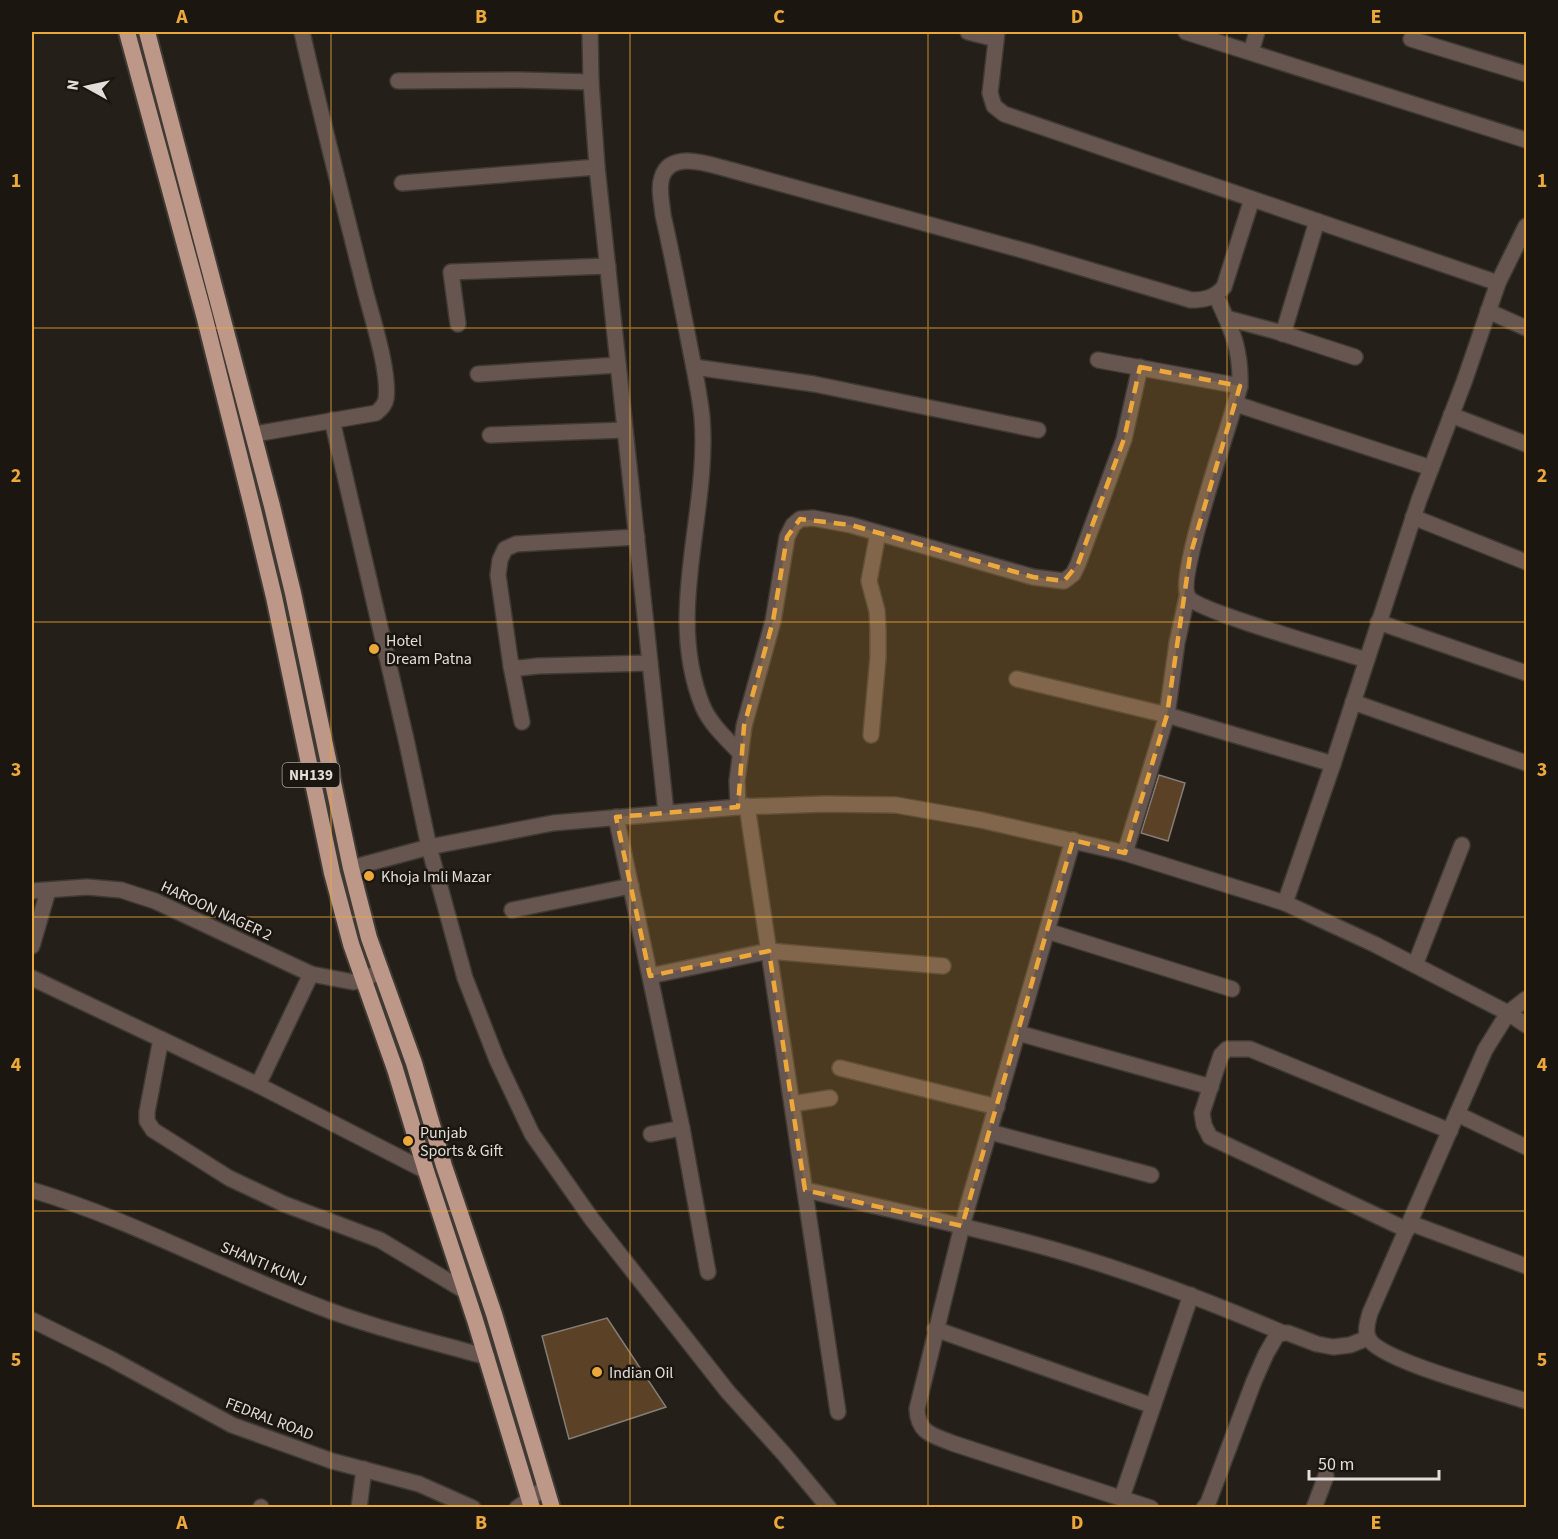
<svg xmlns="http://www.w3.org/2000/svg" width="1558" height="1539" font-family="'Source Sans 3',sans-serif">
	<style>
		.building { fill: #5b4125; stroke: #847c75; stroke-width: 1.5 }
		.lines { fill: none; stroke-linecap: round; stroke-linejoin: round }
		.minor-casing { stroke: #3f3a34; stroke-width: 18 }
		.tertiary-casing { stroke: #3f3a34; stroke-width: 18 }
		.trunk-casing { stroke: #3f3a34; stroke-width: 20 }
		.minor { stroke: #67564f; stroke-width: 15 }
		.tertiary { stroke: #67564f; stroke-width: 15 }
		.trunk { stroke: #bd9787; stroke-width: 16 }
		.marked { fill: #eda83c; fill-opacity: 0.2; stroke: #eda83c; stroke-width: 4.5; stroke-dasharray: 12 8; stroke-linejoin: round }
		.grid { fill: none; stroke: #eda83c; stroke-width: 1.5; stroke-opacity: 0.55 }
		.poi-dot { fill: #eda83c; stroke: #1b1610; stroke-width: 2 }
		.labels { text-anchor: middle; stroke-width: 5; stroke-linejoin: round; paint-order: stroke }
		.shield { fill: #1b1610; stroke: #a6a19d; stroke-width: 1.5 }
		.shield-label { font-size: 15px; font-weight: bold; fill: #e2ddd9 }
		.poi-label { font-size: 16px; fill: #e2ddd9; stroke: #1b1610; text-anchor: start }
		.street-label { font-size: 16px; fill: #e2ddd9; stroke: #1b1610 }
		.neatline { fill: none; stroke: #eda83c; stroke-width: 2 }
		.grid-label { font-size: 20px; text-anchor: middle; font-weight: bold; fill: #eda83c }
	</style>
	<rect width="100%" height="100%" fill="#251f19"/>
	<g class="building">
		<polygon points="1159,775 1185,783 1168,841 1141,833"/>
		<polygon points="607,1318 666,1407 569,1439 542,1336"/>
	</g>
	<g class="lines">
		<defs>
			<g id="minor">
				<polyline points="590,32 591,82 597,167 666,812"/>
				<polyline points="968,32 996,39"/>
				<polyline points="997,32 990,93 994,106 1004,114 1498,283"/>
				<polyline points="1186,32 1526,140"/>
				<polyline points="1411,39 1526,74"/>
				<polyline points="1251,52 1257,32"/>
				<polyline points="398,81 520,80 591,82"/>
				<polyline points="402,183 597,167"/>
				<path d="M1216,296C1232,330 1241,348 1240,386C1233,418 1174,580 1189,598C1201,612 1339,651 1366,660"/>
				<polyline points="1488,311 1526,328"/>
				<polyline points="1226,318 1275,331 1355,357"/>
				<polyline points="458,324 451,272 608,266"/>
				<polyline points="1283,334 1317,221"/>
				<polyline points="1098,360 1240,386"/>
				<polyline points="694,367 814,384 1038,430"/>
				<polyline points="478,374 618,365"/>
				<polyline points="1236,404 1431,468"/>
				<polyline points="1451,415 1526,444"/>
				<polyline points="332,420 406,739 429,847 465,978 497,1060 532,1134 591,1218 728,1392 784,1454 829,1508"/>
				<path d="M255,434L376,413C381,409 385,405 386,399C390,371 371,315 364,286C343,201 321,117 302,32"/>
				<polyline points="490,435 625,430"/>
				<polyline points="1413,517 1526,562"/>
				<polyline points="637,537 516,544 505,549 500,560 498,575 511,666 520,668 538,666 650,663"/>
				<polyline points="1378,622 1526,673"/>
				<polyline points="511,666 522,722"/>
				<polyline points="1017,679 1167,715 1333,764"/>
				<polyline points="1353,702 1526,763"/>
				<polyline points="871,735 878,657 878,630 877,611 869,581 878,533"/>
				<path d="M740,753C727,739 711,725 703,707C664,613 710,513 702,417C699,388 692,360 687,332C679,293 672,254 663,215C662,203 658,189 662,177C671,149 711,165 731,170L1029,252L1191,300C1205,300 1214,298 1224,287L1252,199"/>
				<polyline points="747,806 838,1412"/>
				<polyline points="738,807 737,781 744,726 773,621 787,537 793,525 800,519 813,518 851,525 1033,577 1064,581 1073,574 1078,564 1124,439 1140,367"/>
				<polyline points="616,817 682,1128 708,1272"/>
				<path d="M1073,840L962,1226L917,1409C918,1433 932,1435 952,1443L1151,1508"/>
				<polyline points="1125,853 1167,715 1177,643 1187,597"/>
				<polyline points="351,868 429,847 553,823 738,807 825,804 896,805 981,820 1125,853 1285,903 1374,944 1508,1013 1526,1025"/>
				<polyline points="1285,903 1333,764 1419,500 1464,382 1498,283 1526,226"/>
				<polyline points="512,910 631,886"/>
				<polyline points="1047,931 1232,989"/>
				<polyline points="32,946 48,891"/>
				<polyline points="1415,965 1462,845"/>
				<polyline points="650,976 769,951 943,966"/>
				<polyline points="32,978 258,1085 426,1171"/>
				<path d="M1526,999L1508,1013L1485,1050L1370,1313C1368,1321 1364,1331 1369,1339C1381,1361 1498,1391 1526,1401"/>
				<polyline points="1018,1033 1211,1087"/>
				<polyline points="161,1039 147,1112 147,1121 153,1130 229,1178 284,1204 380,1240 465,1291"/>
				<polyline points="840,1068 997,1107"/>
				<polyline points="258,1085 311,974"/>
				<polyline points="792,1104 830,1098"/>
				<polyline points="1457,1114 1526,1147"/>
				<polyline points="990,1132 1151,1175"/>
				<polyline points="651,1134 682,1128"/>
				<path d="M32,1190C132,1220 223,1270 320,1307C374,1328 431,1341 487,1357"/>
				<path d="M805,1190C879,1207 953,1223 1026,1242C1114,1265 1199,1297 1283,1333"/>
				<polyline points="1410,1223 1526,1266"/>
				<polyline points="1407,1230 1210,1137 1204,1125 1202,1113 1221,1055 1227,1049 1250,1049 1450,1131"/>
				<polyline points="32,1320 111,1359 232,1425 332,1461 419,1484 473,1508"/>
				<polyline points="935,1329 1153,1406"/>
				<polyline points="1122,1497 1191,1295"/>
				<polyline points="261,1508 261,1507"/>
				<polyline points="359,1508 364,1469"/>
				<polyline points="517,1508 539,1492"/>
				<polyline points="1204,1508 1208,1503 1254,1381 1266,1354 1277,1335 1283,1333 1288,1333 1317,1344 1333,1347 1350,1345 1368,1338"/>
				<polyline points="1314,1508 1326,1476"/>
			</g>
			<polyline id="tertiary" points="32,891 87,887 121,890 155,901 311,974 353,982 364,980 381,970"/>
			<g id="trunk">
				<polyline points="127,32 204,315 253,510 274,597 332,873 351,944 395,1069 426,1171 475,1320 532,1508"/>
				<polyline points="147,32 272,506 293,593 351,868 369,938 414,1063 444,1166 494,1314 552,1508"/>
			</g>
		</defs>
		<use href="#minor" class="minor-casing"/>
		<use href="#tertiary" class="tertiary-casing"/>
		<use href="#trunk" class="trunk-casing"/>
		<use href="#minor" class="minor"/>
		<use href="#tertiary" class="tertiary"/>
		<use href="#trunk" class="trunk"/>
	</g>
	<path class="marked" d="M1140,367L1240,386L1190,556L1167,715L1125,853L1073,840L962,1226L805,1190L769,951L650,976L616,817L738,807L744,726L773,621L787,537L800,519L851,525L1033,577L1064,581L1078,564L1124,439Z"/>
	<path class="grid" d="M331,32V1508M630,32V1508M928,32V1508M1227,32V1508M32,328H1526M32,622H1526M32,917H1526M32,1211H1526"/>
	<g class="poi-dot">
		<circle cx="374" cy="649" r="6"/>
		<circle cx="369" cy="876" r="6"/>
		<circle cx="408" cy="1141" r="6"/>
		<circle cx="597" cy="1372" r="6"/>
	</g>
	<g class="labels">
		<rect class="shield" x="282.5" y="763" width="57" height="24" rx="4.5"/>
		<g class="shield-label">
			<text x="311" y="780">NH139</text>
		</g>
		<g class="poi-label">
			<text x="386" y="646">Hotel<tspan x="386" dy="18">Dream Patna</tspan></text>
			<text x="381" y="882">Khoja Imli Mazar</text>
			<text x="420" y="1138">Punjab<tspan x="420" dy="18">Sports &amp; Gift</tspan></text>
			<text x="609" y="1378">Indian Oil</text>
		</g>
		<g class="street-label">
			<text transform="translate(217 910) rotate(25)" y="6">HAROON NAGER 2</text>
			<text transform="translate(264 1263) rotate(23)" y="6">SHANTI KUNJ</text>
			<text transform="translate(270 1418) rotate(21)" y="6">FEDRAL ROAD</text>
		</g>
	</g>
	<rect width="1558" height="1539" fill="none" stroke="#1b1610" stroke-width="66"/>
	<g transform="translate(87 87) rotate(278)" stroke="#1b1610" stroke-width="4.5" paint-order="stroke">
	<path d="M0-4.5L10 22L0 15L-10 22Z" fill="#e2ddd9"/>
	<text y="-9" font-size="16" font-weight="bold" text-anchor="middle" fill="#e2ddd9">N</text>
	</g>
	<path d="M1309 1470v9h130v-9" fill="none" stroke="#e2ddd9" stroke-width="3"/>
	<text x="1318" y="1470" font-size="18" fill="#e2ddd9" stroke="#1b1610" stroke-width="4.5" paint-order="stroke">50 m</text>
	<rect x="33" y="33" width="1492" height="1473" class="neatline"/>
	<g class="grid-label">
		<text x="182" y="23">A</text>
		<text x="481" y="23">B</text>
		<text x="779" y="23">C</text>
		<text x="1077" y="23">D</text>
		<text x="1376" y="23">E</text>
		<text x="16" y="187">1</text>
		<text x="1542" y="187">1</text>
		<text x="16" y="482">2</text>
		<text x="1542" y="482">2</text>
		<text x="16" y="776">3</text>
		<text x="1542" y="776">3</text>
		<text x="16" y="1071">4</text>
		<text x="1542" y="1071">4</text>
		<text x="16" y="1366">5</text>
		<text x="1542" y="1366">5</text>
		<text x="182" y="1529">A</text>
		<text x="481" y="1529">B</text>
		<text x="779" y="1529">C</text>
		<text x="1077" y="1529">D</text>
		<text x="1376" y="1529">E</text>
	</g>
</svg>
